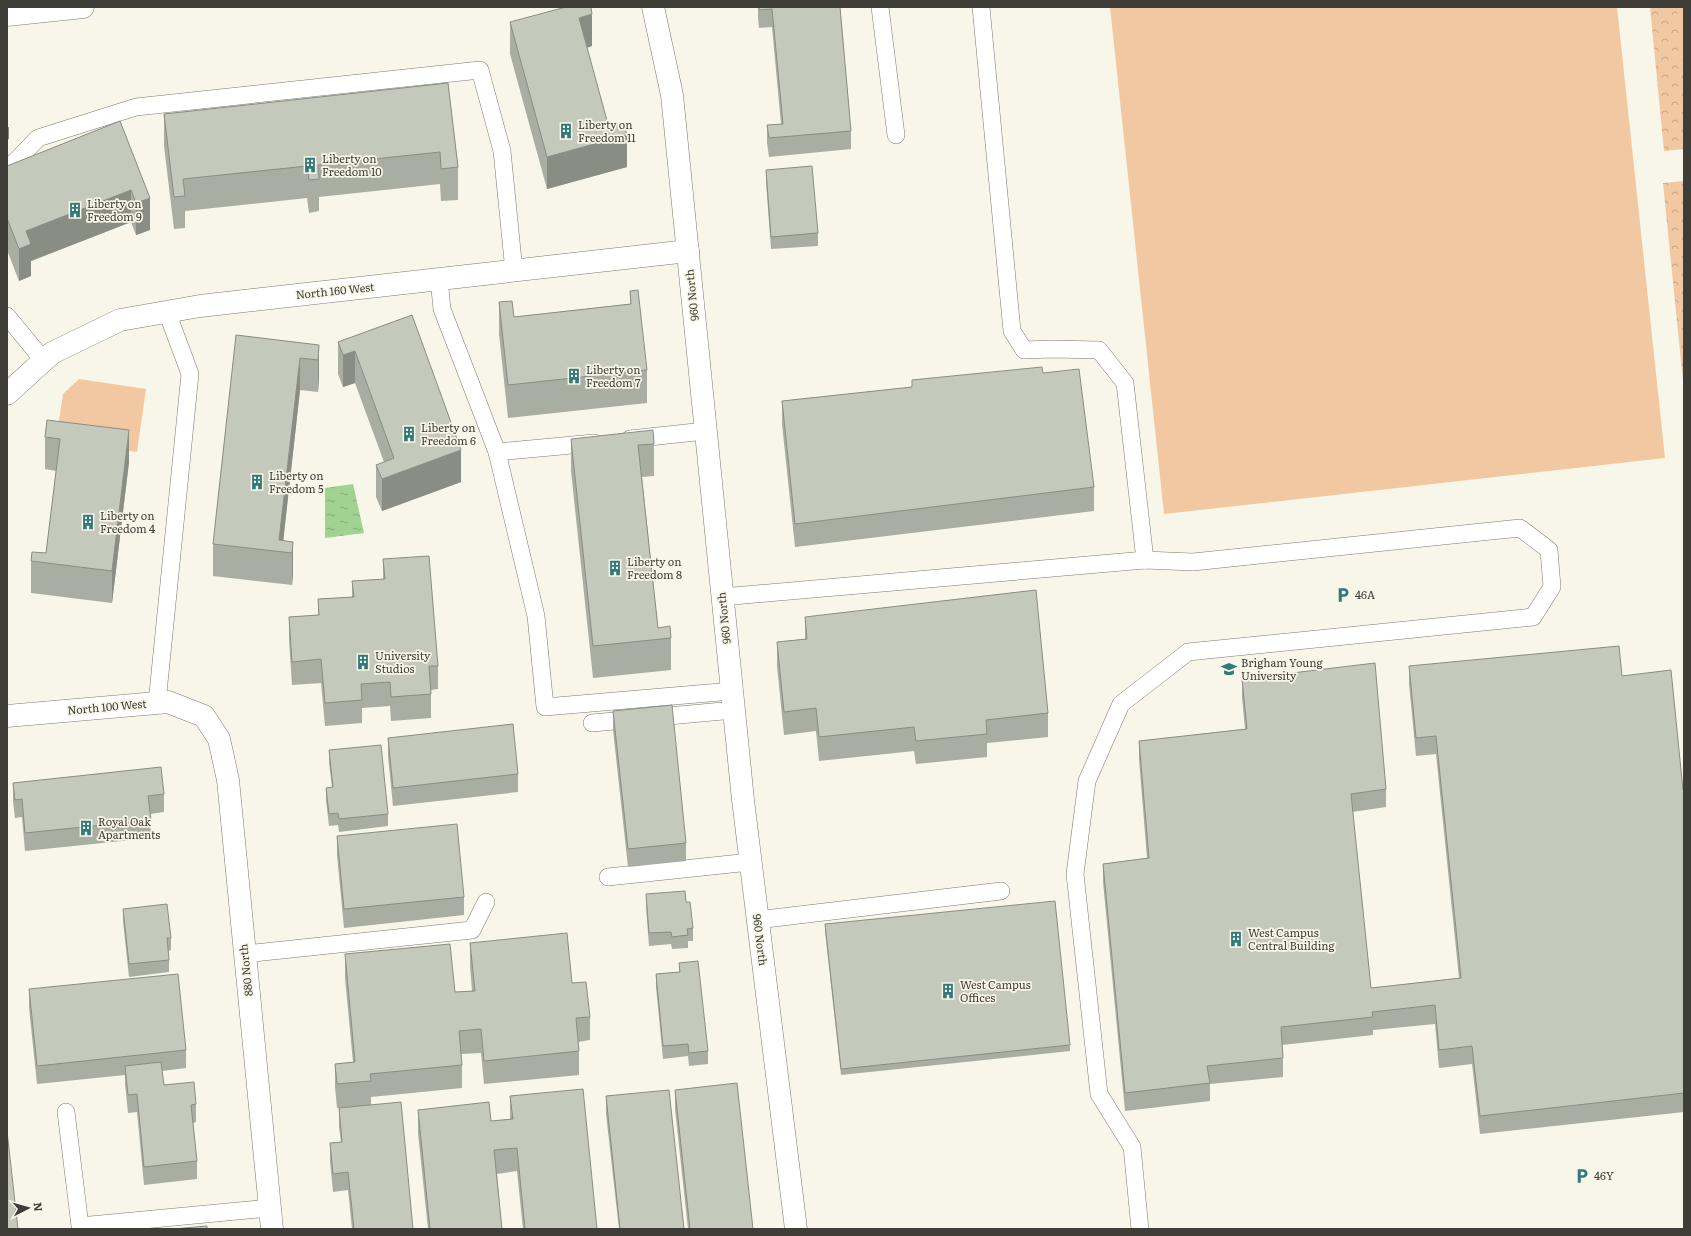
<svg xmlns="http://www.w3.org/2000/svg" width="1691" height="1236" font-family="Literata,serif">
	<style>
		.park { fill: url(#park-crowns) }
		.pitch { fill: #f2c8a2 }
		.water { fill: url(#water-ripples) }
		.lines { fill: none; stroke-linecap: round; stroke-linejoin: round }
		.service-casing { stroke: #7c7a6e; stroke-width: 18 }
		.minor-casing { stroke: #7c7a6e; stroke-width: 23 }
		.secondary-casing { stroke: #7c7a6e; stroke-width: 23 }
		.service { stroke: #fff; stroke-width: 17 }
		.minor { stroke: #fff; stroke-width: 22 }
		.secondary { stroke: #fff; stroke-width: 22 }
		.wall { fill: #a9ada2 }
		.shaded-wall { fill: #8a8d84 }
		.building { fill: #c5c9bc; stroke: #8a8d84 }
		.labels { text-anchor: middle; stroke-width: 3.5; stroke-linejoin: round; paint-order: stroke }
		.poi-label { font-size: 11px; fill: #3e3d38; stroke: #f8f6e8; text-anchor: start }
		.street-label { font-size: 11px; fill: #3e3d38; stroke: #f8f6e8 }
	</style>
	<defs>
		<pattern id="park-crowns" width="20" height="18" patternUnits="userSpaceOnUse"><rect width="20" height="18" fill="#f2c8a2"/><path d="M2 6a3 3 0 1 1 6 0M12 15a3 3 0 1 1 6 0" fill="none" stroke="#c5a485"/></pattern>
		<pattern id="water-ripples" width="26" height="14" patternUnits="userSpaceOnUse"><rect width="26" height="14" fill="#a0d291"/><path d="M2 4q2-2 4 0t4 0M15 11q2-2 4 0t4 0" fill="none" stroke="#84ac77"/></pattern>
	</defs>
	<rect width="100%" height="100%" fill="#f8f6e8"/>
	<g class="park">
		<polygon points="1650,7 1684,7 1684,149 1664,151"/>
		<polygon points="1684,181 1684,391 1663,183"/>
	</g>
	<g class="pitch">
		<polygon points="1110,7 1617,7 1665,458 1164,514"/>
		<polygon points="1684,10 1684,66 1683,66 1677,11"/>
		<polygon points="79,379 146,389 137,452 56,441 63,394"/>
	</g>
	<polygon class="water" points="353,484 364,533 325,538 325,488"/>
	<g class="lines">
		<defs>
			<g id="service">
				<polyline points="880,7 896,135"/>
				<polyline points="981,7 1012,331 1024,350 1053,349 1099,350 1125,383 1145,560"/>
				<polyline points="7,166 15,162 38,138 136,107 480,70 502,151 514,271"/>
				<polyline points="439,279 442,309 497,452"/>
				<polyline points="7,316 44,361"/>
				<polyline points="630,439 705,431"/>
				<polyline points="594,443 497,452 536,616 545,707 732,691"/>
				<polyline points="722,597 1145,560 1193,562 1520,528 1549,550 1552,587 1533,617 1188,652 1121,704 1087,781 1075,874 1099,1094 1132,1147 1140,1229"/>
				<polyline points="157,703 190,374 167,312"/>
				<polyline points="592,723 734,710"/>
				<polyline points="608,877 750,862"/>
				<polyline points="757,920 1001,891"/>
				<polyline points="245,954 472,930 486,902"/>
				<polyline points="66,1112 80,1226 270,1208"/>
			</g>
			<g id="minor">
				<polyline points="653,7 672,95 743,800 796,1229"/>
				<polyline points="7,394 52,353 120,320 200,306 688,251"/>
				<polyline points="7,716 168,702 204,716 219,739 228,780 272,1229"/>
			</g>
			<polyline id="secondary" points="7,15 83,7"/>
		</defs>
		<use href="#service" class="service-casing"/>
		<use href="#minor" class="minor-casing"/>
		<use href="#secondary" class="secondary-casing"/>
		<use href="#service" class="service"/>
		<use href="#minor" class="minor"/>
		<use href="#secondary" class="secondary"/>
	</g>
	<g class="wall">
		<polygon points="758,7 840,7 851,131 851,149 769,157 767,143 767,125 781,124 772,27 759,28 758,17"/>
		<polygon points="510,22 592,46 587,48 609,128 627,167 547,189 510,54"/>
		<polygon points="448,83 458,167 458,200 441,201 440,184 319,197 319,211 309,213 307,198 185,211 185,228 174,229 164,146 164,114"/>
		<polygon points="120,121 150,230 136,235 131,222 31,261 31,276 19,281 7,250 7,166"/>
		<polygon points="766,170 818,233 818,246 771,249 766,182"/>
		<polygon points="630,291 647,370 647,403 508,418 499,334 499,302 514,317 630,304"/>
		<polygon points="412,315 461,482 382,511 376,497 376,465 384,462 355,383 343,387 338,374 338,342"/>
		<polygon points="236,335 319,345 319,377 318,392 300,390 283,541 293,542 293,574 292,585 213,576 213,544"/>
		<polygon points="1043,373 1094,487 1094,511 795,547 782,424 782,401 912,387 912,380"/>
		<polygon points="47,420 129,462 112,603 31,593 31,561 46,553 56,471 45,469 45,437"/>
		<polygon points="571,439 654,444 654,476 642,477 658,628 671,638 671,670 593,678 571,471"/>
		<polygon points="383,559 438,666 438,689 431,690 431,718 391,721 390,706 362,708 362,723 325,726 321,683 292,685 289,640 289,617 318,615 318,599 352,597 352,581 383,579"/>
		<polygon points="805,617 1048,713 1048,737 987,743 987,757 916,764 914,751 819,761 816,731 784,735 777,666 777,642 805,639"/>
		<polygon points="1409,666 1622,676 1683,790 1684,790 1684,1112 1480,1134 1472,1064 1439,1068 1435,1024 1373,1030 1373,1035 1282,1045 1283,1058 1283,1077 1210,1084 1210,1101 1125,1111 1103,882 1103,864 1147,858 1139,759 1139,741 1245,729 1242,697 1242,679 1386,789 1386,807 1352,812 1371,988 1459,978 1436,754 1416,756 1409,684"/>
		<polygon points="613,711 686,843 686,861 628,867 613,730"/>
		<polygon points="388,738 518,774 518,792 393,806 388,756"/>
		<polygon points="329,750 388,814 388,826 339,832 338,825 329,826 326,800 326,788 332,787 329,763"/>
		<polygon points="13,783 164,794 164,812 150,814 151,838 25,851 22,817 15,818 13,801"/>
		<polygon points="337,836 464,897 464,915 344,928 337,855"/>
		<polygon points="646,894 686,902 693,928 693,941 688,941 688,948 672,949 671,944 649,946 646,907"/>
		<polygon points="123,909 171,938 171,950 168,951 169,960 169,972 129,977 123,921"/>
		<polygon points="825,924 1070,1045 1070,1051 841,1075 825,931"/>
		<polygon points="470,943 572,983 590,1017 590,1040 578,1042 579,1051 579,1075 484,1084 481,1053 461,1054 462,1065 462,1088 371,1097 371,1105 337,1108 335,1087 335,1064 353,1062 345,978 345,954 455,992 472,991 470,966"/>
		<polygon points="679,963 708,1051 708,1064 689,1066 688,1056 663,1059 656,987 656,974 679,972"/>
		<polygon points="29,989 186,1050 186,1068 162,1071 164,1085 196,1104 196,1122 193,1123 197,1161 197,1179 144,1185 137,1112 128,1113 125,1084 125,1075 37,1084 29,1008"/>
		<polygon points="675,1090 753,1229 688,1229 675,1109"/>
		<polygon points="510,1096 597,1229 523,1229 517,1171 497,1174 502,1229 428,1229 418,1133 418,1110 491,1121 510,1119"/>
		<polygon points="606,1096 684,1229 619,1229 606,1114"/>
		<polygon points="339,1108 413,1229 352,1229 348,1190 333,1192 330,1161 330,1143 341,1142 339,1127"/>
	</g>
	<g class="shaded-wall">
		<polygon points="592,14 592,46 579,50 579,18"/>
		<polygon points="7,127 9,127 9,139 7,140"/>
		<polygon points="627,135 627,167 547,189 547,157"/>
		<polygon points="131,190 131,222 31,261 31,276 19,281 19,249 26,231"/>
		<polygon points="150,198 150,230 136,235 136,203"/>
		<polygon points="319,345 319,377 318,392 318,360"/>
		<polygon points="355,351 355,383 343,387 343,355"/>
		<polygon points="300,358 300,390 282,552 279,540"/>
		<polygon points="129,430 129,462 112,603 112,571"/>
		<polygon points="461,450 461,482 382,511 382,479"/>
		<polygon points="293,542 293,574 292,585 292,553"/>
	</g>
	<g class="building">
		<polygon points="566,7 591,7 592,14 579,18 609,128 624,124 627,135 547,157 510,22"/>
		<polygon points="759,7 840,7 851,131 769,138 767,125 783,124 772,9 759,10"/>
		<polygon points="448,83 458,167 441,169 440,152 318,165 319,179 309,180 307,166 183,179 185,196 174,197 164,114"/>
		<polygon points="120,121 150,198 136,203 131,190 26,231 31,244 19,249 7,218 7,166"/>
		<polygon points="812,166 818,233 771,237 766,170"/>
		<polygon points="638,290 647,370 508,385 499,302 512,301 514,317 631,304 630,291"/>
		<polygon points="412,315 461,450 382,479 376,465 394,458 355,351 343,355 338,342"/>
		<polygon points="236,335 319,345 318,360 300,358 279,540 293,542 292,553 213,544"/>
		<polygon points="1042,367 1043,373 1079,369 1094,487 795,524 782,401 912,387 912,380"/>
		<polygon points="47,420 129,430 112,571 31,561 32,552 46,553 60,439 45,437"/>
		<polygon points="653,430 654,444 638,445 658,628 670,626 671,638 593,646 571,439"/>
		<polygon points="429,556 438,666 429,666 431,694 391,697 390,682 361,684 362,700 325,703 321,659 292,662 289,617 319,615 318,599 354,597 352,581 385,579 383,559"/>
		<polygon points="1036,590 1048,713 986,720 987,734 916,741 914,727 819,737 816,708 784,712 777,642 807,639 805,617"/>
		<polygon points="1619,646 1622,676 1671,670 1683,790 1684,790 1684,1093 1480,1116 1472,1046 1439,1050 1435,1005 1372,1012 1373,1017 1281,1027 1283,1058 1207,1066 1210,1083 1125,1093 1103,864 1149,858 1139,741 1247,729 1242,679 1375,663 1386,789 1351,794 1371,988 1461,978 1436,736 1416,738 1409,666"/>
		<polygon points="672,705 686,843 628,849 613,711"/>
		<polygon points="513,724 518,774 393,788 388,738"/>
		<polygon points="381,745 388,814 339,819 338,813 329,814 326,788 333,787 329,750"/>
		<polygon points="161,767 164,794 148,796 151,820 25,833 22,799 15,800 13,783"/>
		<polygon points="457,824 464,897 344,909 337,836"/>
		<polygon points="685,891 686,902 690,902 693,928 687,929 688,935 672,937 671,932 649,933 646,894"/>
		<polygon points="1055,901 1070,1045 841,1069 825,924"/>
		<polygon points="167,904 171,938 167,938 169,960 129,964 123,909"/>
		<polygon points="567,933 572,983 586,982 590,1017 576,1018 579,1051 484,1061 481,1029 459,1031 462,1065 370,1074 371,1081 337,1084 335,1064 355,1062 345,954 450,944 455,992 475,991 470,943"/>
		<polygon points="698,961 708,1051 689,1053 688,1044 663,1046 656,974 680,972 679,963"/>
		<polygon points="178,974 186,1050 37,1066 29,989"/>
		<polygon points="161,1062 164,1085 194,1082 196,1104 191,1105 197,1161 144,1167 137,1094 128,1095 125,1066"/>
		<polygon points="737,1083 753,1229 690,1229 675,1090"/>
		<polygon points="583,1089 597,1229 525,1229 517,1148 494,1150 502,1229 430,1229 418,1110 489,1102 491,1121 513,1119 510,1096"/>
		<polygon points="669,1090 684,1229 620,1229 606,1096"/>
		<polygon points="401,1102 413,1229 354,1229 348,1172 333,1174 330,1143 342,1142 339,1108"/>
		<polygon points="7,1131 18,1229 7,1229"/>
		<polygon points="207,1226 207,1229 173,1229"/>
	</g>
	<defs>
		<symbol id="building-bare" viewBox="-9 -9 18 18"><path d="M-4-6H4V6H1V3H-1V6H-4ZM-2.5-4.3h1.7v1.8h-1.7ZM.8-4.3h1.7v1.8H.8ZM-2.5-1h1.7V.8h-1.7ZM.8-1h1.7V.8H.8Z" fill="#307a79" stroke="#f8f6e8" stroke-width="2.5" paint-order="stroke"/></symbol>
		<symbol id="parking-bare" viewBox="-9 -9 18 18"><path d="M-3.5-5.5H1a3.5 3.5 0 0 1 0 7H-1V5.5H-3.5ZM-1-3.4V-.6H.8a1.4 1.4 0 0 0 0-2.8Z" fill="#307a79" stroke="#f8f6e8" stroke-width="2.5" paint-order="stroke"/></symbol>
		<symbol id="university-bare" viewBox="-9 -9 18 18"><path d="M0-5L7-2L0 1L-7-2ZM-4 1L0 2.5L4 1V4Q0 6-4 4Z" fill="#307a79" stroke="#f8f6e8" stroke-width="2.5" paint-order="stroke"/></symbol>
	</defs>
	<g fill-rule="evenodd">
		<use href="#building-bare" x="555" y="120" width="22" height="22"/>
		<use href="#building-bare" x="299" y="154" width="22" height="22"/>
		<use href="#building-bare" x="64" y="199" width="22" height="22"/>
		<use href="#building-bare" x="563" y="365" width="22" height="22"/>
		<use href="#building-bare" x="398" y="423" width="22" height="22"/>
		<use href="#building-bare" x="246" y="471" width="22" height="22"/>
		<use href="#building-bare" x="77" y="511" width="22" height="22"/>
		<use href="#building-bare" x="604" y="557" width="22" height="22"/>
		<use href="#parking-bare" x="1332" y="584" width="22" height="22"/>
		<use href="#building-bare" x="352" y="651" width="22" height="22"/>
		<use href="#university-bare" x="1218" y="658" width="22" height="22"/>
		<use href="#building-bare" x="75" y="817" width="22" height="22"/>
		<use href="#building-bare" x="1225" y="928" width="22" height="22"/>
		<use href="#building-bare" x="937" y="980" width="22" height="22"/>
		<use href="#parking-bare" x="1571" y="1165" width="22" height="22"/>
	</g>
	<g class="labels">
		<g class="poi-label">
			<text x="578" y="129">Liberty on<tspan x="578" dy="13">Freedom 11</tspan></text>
			<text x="322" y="163">Liberty on<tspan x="322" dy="13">Freedom 10</tspan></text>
			<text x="87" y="208">Liberty on<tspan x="87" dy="13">Freedom 9</tspan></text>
			<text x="586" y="374">Liberty on<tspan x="586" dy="13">Freedom 7</tspan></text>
			<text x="421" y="432">Liberty on<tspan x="421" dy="13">Freedom 6</tspan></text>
			<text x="269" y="480">Liberty on<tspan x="269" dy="13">Freedom 5</tspan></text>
			<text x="100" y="520">Liberty on<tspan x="100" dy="13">Freedom 4</tspan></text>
			<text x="627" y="566">Liberty on<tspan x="627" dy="13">Freedom 8</tspan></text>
			<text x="1355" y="599">46A</text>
			<text x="375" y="660">University<tspan x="375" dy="13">Studios</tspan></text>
			<text x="1241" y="667">Brigham Young<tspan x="1241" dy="13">University</tspan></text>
			<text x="98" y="826">Royal Oak<tspan x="98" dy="13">Apartments</tspan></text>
			<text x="1248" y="937">West Campus<tspan x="1248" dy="13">Central Building</tspan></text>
			<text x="960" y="989">West Campus<tspan x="960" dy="13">Offices</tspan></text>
			<text x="1594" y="1180">46Y</text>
		</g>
		<g class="street-label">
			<text transform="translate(335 291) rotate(-6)" y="4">North 160 West</text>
			<text transform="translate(692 295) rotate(-96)" y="4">960 North</text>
			<text transform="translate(724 618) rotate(-96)" y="4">960 North</text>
			<text transform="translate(107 707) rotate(-5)" y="4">North 100 West</text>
			<text transform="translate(760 940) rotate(83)" y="4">960 North</text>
			<text transform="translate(246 970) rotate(-96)" y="4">880 North</text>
		</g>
	</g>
	<rect width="1691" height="1236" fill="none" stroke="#3e3d38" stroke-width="16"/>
	<g transform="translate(28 1208) rotate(84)" stroke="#f8f6e8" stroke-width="3" paint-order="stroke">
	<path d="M0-3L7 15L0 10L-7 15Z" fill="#3e3d38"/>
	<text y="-6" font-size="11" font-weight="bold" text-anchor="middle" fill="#3e3d38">N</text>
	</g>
</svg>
